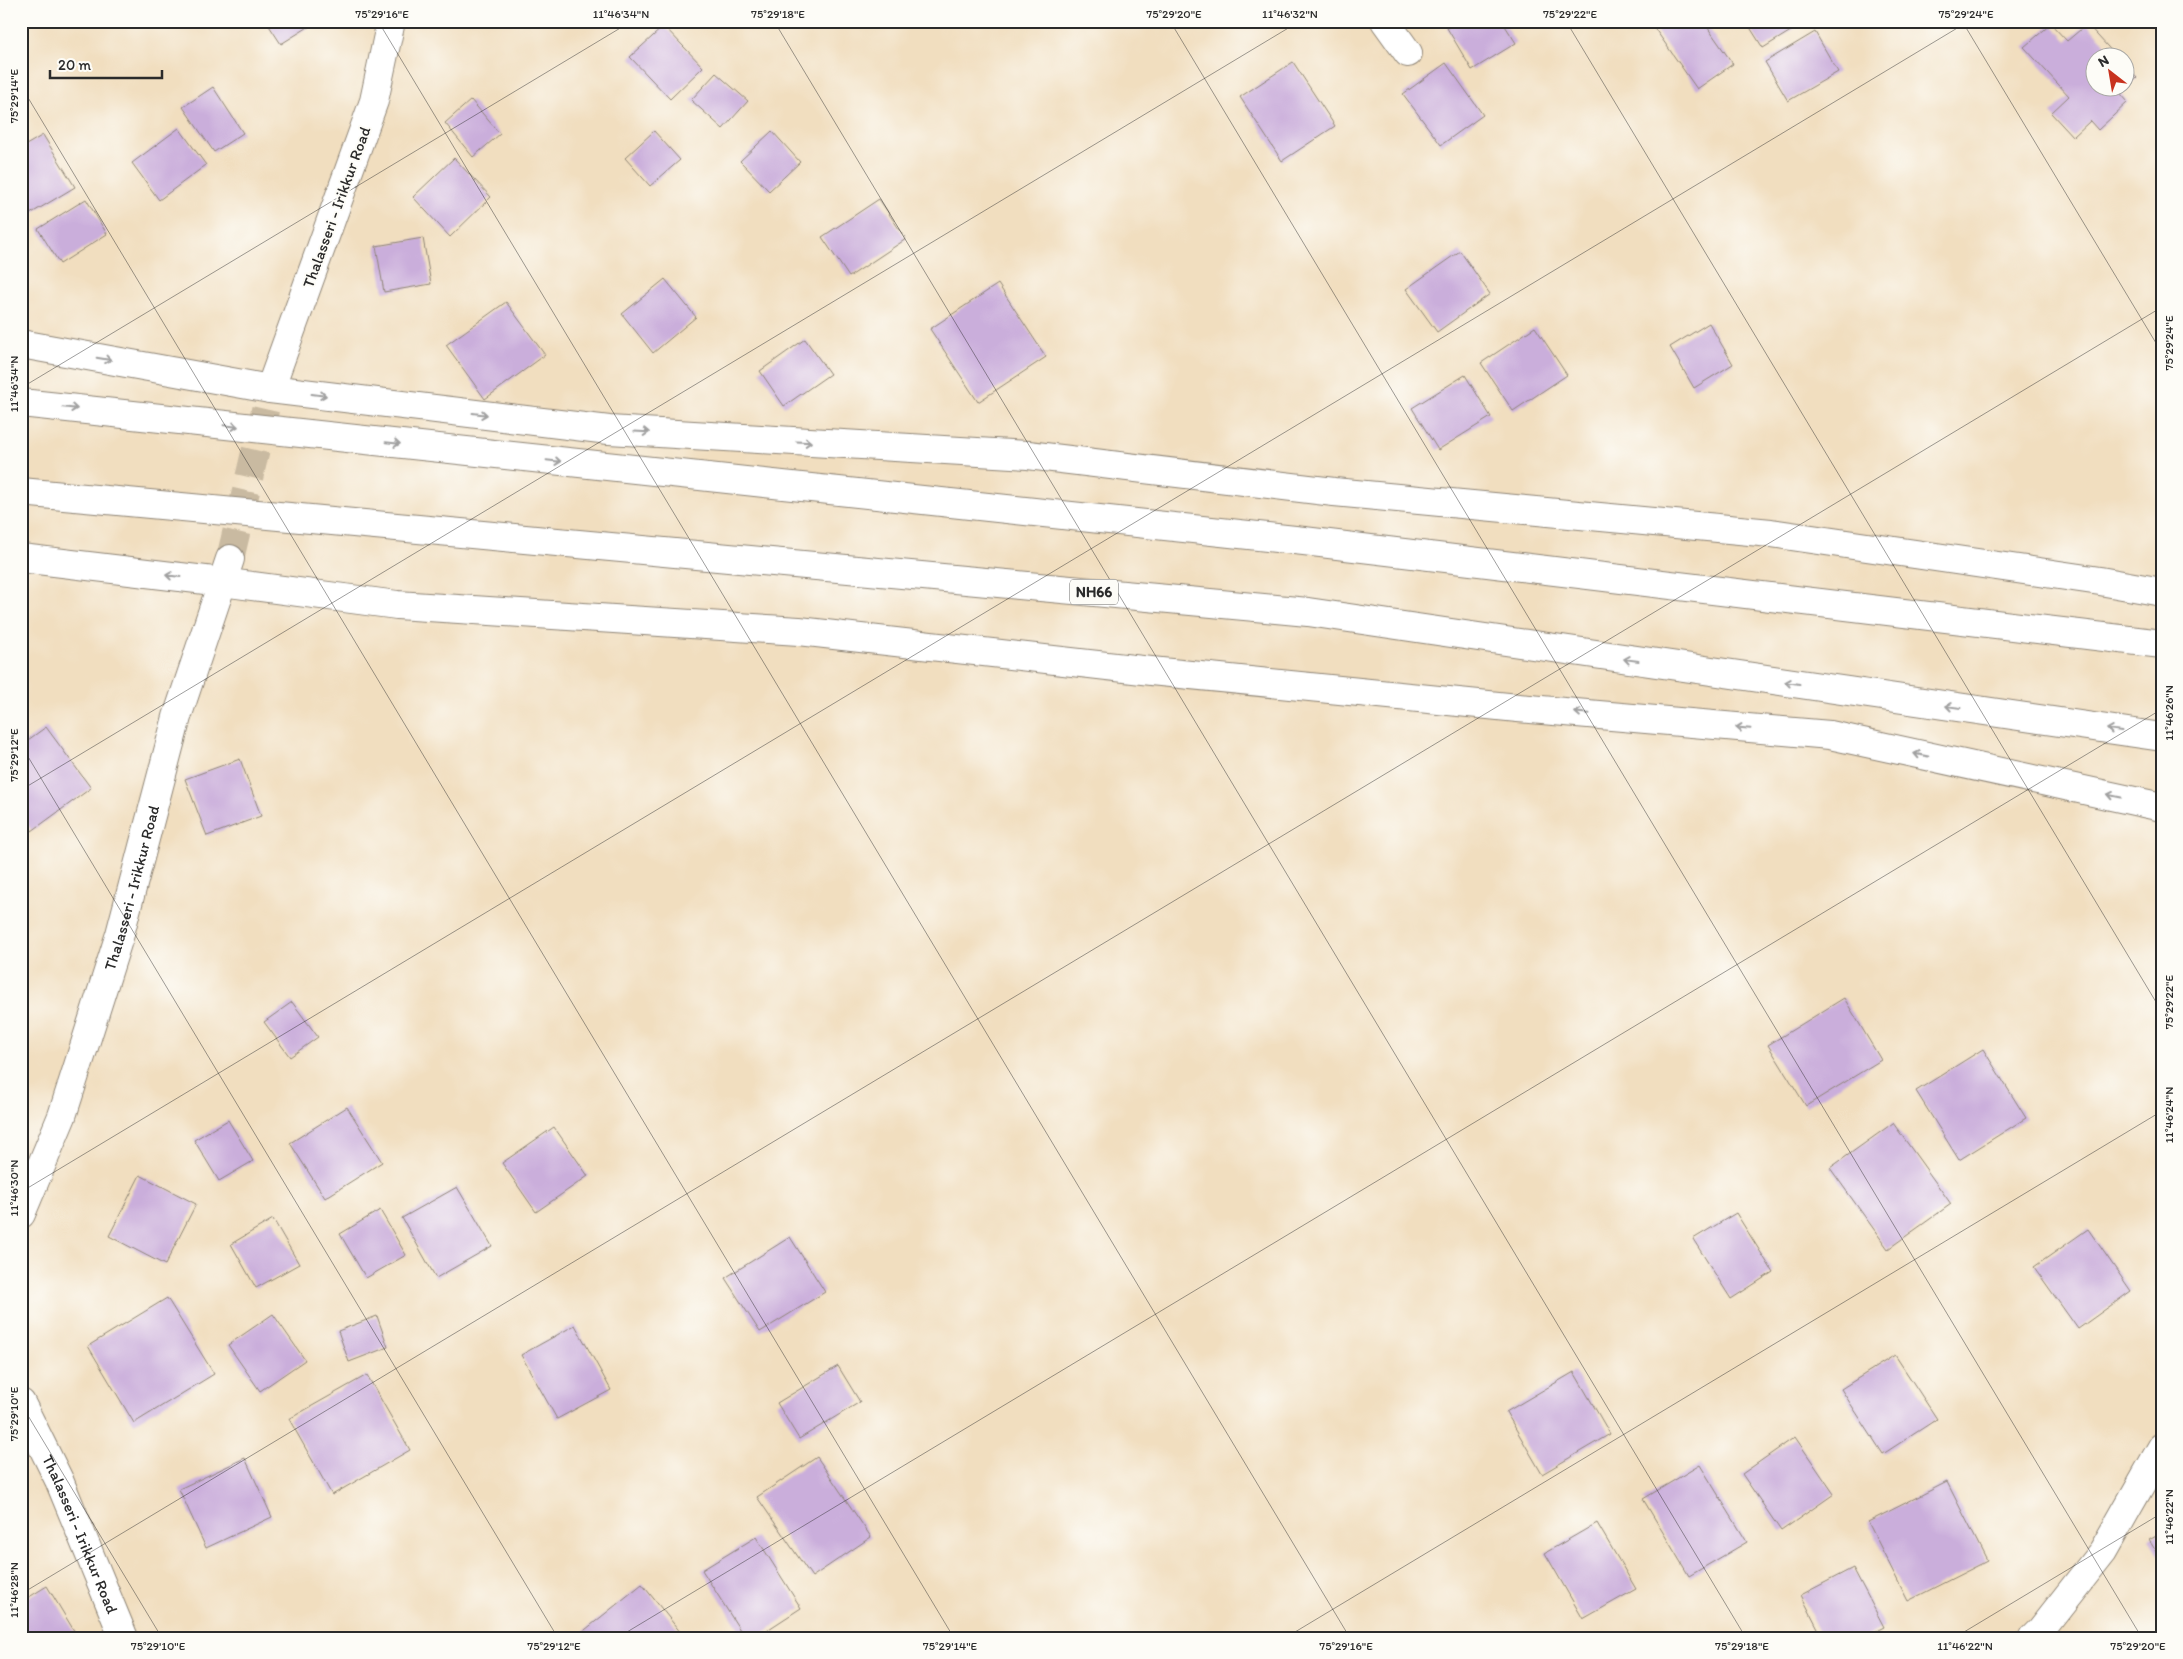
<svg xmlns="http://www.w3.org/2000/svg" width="2183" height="1659" font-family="Itim,sans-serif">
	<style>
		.building { fill: #caaedb }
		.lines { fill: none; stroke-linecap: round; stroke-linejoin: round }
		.secondary-tunnel { stroke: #c9baa1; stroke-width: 28; stroke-dasharray: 28 14; stroke-linecap: butt }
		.street-casing { stroke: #8e8475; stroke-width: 30 }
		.secondary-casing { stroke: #8e8475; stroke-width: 30 }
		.highway-casing { stroke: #8e8475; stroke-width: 30 }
		.street { stroke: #fff; stroke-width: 28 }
		.secondary { stroke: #fff; stroke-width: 28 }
		.highway { stroke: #fff; stroke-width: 28 }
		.oneway { stroke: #a0a0a0 }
		.ticks { fill: none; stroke: #2b2b2b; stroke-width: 1; stroke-opacity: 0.45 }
		.labels { text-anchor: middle; stroke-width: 4; stroke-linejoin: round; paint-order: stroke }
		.shield { fill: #fdfcf7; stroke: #6a6a68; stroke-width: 1 }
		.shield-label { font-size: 15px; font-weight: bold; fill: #2b2b2b }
		.street-label { font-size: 16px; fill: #2b2b2b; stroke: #fdfcf7 }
		.neatline { fill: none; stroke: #2b2b2b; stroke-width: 2 }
		.ticks-label { font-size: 12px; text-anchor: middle; fill: #2b2b2b }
	</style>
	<rect width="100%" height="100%" fill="#fdfcf7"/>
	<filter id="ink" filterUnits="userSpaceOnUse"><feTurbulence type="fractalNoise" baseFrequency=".02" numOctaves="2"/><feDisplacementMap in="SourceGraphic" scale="10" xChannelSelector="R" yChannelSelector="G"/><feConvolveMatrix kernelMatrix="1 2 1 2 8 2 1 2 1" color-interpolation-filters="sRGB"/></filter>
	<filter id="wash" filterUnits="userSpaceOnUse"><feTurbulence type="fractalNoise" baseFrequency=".0096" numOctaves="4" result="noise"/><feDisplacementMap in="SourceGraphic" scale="20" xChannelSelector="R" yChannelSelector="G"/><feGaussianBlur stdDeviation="1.12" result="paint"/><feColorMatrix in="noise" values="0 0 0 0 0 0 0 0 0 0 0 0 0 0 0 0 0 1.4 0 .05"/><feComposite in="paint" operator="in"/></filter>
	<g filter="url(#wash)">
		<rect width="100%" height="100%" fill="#f1debf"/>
		<g id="blocks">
			<g class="building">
				<polygon points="266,21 318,21 281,44"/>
				<polygon points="1458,21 1502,21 1516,43 1472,70 1447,28"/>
				<polygon points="1660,21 1703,21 1733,64 1697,89 1653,26"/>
				<polygon points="1746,21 1807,21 1763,48"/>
				<polygon points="2051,24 2067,41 2087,24 2118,58 2096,58 2096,88 2126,88 2126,66 2137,78 2121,94 2128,102 2098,130 2090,121 2073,137 2051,113 2069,96 2024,47"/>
				<polygon points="664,26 703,67 670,99 630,57"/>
				<polygon points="1815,32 1838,72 1788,101 1765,62"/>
				<polygon points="1293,62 1335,126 1282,161 1240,97"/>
				<polygon points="1446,63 1483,115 1441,145 1403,94"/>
				<polygon points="716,73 748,101 723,129 691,100"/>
				<polygon points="213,87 243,133 214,152 183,107"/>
				<polygon points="471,100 500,134 473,157 445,123"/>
				<polygon points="179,128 206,165 159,200 132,163"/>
				<polygon points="654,131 680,160 650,186 625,158"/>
				<polygon points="772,131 800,162 769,191 740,161"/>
				<polygon points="43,135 75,187 25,217 21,212 21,148"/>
				<polygon points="454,158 491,197 450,237 413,197"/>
				<polygon points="86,199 107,234 60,264 38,229"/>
				<polygon points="879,199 906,239 849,277 822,237"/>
				<polygon points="423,238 431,284 384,292 376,246"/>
				<polygon points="1460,251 1490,294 1437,332 1406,289"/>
				<polygon points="665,279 696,317 653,353 622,314"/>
				<polygon points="998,284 1046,357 978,402 930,329"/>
				<polygon points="506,302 545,355 485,399 446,345"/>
				<polygon points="1709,323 1733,364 1694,388 1670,347"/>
				<polygon points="1535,327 1567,375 1513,411 1481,363"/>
				<polygon points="805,339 830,374 784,406 760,371"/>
				<polygon points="1465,375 1491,417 1438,450 1412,408"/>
				<polygon points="46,727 91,788 32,831 21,815 21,745"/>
				<polygon points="240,759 261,816 207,836 185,779"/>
				<polygon points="1844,998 1881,1060 1806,1106 1768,1045"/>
				<polygon points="292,1002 318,1037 290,1057 264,1022"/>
				<polygon points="1983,1049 2026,1118 1959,1160 1916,1091"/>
				<polygon points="347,1107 382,1162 325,1198 290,1143"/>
				<polygon points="228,1120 253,1161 219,1181 194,1140"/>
				<polygon points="1893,1123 1951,1204 1888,1249 1830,1168"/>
				<polygon points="554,1127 588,1176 536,1212 502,1163"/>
				<polygon points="140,1175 196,1204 165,1265 109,1236"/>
				<polygon points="457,1187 492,1246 436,1278 402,1218"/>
				<polygon points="380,1210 406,1255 366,1278 340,1234"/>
				<polygon points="1736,1213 1773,1272 1731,1299 1693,1239"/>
				<polygon points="273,1219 299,1264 256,1288 231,1244"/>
				<polygon points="2088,1229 2131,1291 2078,1329 2034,1267"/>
				<polygon points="790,1237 825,1292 760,1332 725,1278"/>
				<polygon points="167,1298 214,1374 134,1423 88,1346"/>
				<polygon points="273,1314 305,1360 260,1391 228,1345"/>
				<polygon points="377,1316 388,1347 349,1362 338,1331"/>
				<polygon points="575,1325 611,1390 557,1419 521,1355"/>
				<polygon points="1895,1355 1937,1419 1883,1454 1841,1389"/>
				<polygon points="838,1366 860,1402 799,1439 777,1403"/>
				<polygon points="1574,1372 1610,1434 1542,1474 1506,1412"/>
				<polygon points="367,1375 410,1450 332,1495 289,1419"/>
				<polygon points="1795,1437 1834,1494 1781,1531 1742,1474"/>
				<polygon points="817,1457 871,1537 812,1577 757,1497"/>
				<polygon points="245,1458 272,1517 206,1548 179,1489"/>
				<polygon points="1700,1465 1747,1542 1689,1576 1643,1499"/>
				<polygon points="1947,1482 1987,1561 1908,1601 1868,1522"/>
				<polygon points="1597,1523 1636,1589 1583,1619 1545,1553"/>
				<polygon points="2162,1532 2162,1560 2149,1539"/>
				<polygon points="756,1537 801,1608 755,1638 745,1638 702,1570"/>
				<polygon points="1853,1568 1884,1627 1863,1638 1823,1638 1801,1595"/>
				<polygon points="642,1584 685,1638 575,1638"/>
				<polygon points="47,1586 76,1634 70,1638 21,1638 21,1602"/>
			</g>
		</g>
	</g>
	<g filter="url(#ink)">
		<use href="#blocks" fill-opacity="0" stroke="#8e8475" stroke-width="1"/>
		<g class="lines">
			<polyline class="secondary-tunnel" points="230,559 270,389"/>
			<defs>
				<g id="street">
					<polyline points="1385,21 1408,53"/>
					<polyline points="2033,1638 2041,1630 2103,1551 2162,1447"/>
				</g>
				<g id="secondary">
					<polyline points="391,21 374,101 270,389 609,430 1028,455 1334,492 1771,533 2100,581 2162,592"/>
					<polyline points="222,582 397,605 799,631 1151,671 1518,708 1830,735 2162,807"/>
					<path id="s1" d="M21,1214L62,1116L120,934L177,717L230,559"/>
					<path id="s2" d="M21,1403L59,1480L124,1638"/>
				</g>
				<g id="highway">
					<polyline points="21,344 270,389"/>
					<polyline points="21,403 1304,541 2162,644"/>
					<polyline points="21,492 1308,612 2162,737"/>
					<polyline points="21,558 222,582"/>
				</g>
			</defs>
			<use href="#street" class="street-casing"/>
			<use href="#secondary" class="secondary-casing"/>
			<use href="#highway" class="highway-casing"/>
			<use href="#street" class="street"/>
			<use href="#secondary" class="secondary"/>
			<use href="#highway" class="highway"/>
		</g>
		<defs><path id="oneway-shaft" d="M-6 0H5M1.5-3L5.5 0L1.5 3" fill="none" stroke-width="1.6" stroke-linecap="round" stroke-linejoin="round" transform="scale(1.25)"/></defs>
		<g class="oneway">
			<use href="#oneway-shaft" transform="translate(104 359) rotate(10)"/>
			<use href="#oneway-shaft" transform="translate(319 395) rotate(7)"/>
			<use href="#oneway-shaft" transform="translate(70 408) rotate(6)"/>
			<use href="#oneway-shaft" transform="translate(480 414) rotate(7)"/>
			<use href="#oneway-shaft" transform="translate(231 426) rotate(6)"/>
			<use href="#oneway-shaft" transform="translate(642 432) rotate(3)"/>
			<use href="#oneway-shaft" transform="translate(804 442) rotate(3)"/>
			<use href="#oneway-shaft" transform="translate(393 443) rotate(6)"/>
			<use href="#oneway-shaft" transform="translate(554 461) rotate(6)"/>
			<use href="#oneway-shaft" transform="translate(173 576) rotate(-173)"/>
			<use href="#oneway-shaft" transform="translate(1631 660) rotate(-172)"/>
			<use href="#oneway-shaft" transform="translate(1792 683) rotate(-172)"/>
			<use href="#oneway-shaft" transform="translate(1953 707) rotate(-172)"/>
			<use href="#oneway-shaft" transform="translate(1582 713) rotate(-175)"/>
			<use href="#oneway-shaft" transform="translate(1743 728) rotate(-175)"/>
			<use href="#oneway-shaft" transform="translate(2114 730) rotate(-172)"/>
			<use href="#oneway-shaft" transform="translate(1921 755) rotate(-168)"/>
			<use href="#oneway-shaft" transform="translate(2114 796) rotate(-168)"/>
		</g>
	</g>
	<path class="ticks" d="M378,21L1350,1638M774,21L1746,1638M1170,21L2142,1638M1566,21L2162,1012M1962,21L2162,353M21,86L954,1638M21,388L632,21M21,745L558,1638M21,790L1300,21M21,1192L1969,21M21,1404L162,1638M21,1594L2162,307M617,1638L2162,709M1285,1638L2162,1111M1954,1638L2162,1513"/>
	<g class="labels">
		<rect class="shield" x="1070" y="579.5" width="48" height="25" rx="4"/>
		<g class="shield-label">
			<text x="1094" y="597">NH66</text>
		</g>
		<g class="street-label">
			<text transform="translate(336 207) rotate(-70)" y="6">Thalasseri - Irikkur Road</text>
			<text dy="6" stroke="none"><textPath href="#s1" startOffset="345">Thalasseri - Irikkur Road</textPath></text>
			<text dy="6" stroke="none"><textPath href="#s2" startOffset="144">Thalasseri - Irikkur Road</textPath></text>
		</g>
	</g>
	<rect width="2183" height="1659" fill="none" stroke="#fdfcf7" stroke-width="55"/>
	<g transform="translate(2110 72) rotate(329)"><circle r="24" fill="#fdfcf7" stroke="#a9a8a5"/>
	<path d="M0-4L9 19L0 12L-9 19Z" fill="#c8321e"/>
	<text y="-8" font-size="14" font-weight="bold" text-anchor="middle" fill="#2b2b2b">N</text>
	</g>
	<path d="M50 70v8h112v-8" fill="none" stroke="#2b2b2b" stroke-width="2.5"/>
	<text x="58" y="70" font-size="15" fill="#2b2b2b" stroke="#fdfcf7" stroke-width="4" paint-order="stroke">20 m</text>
	<rect x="28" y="28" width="2128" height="1604" class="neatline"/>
	<g class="ticks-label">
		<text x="382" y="18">75°29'16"E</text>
		<text x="621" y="18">11°46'34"N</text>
		<text x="778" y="18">75°29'18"E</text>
		<text x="1174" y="18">75°29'20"E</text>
		<text x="1290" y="18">11°46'32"N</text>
		<text x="1570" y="18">75°29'22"E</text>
		<text x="1966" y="18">75°29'24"E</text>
		<text transform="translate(14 96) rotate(-90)" y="4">75°29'14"E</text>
		<text transform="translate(2169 343) rotate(-90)" y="4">75°29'24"E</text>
		<text transform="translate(14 384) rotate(-90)" y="4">11°46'34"N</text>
		<text transform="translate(2169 713) rotate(-90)" y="4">11°46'26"N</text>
		<text transform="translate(14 755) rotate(-90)" y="4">75°29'12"E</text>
		<text transform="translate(2169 1002) rotate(-90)" y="4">75°29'22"E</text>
		<text transform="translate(2169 1115) rotate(-90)" y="4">11°46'24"N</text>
		<text transform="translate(14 1188) rotate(-90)" y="4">11°46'30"N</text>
		<text transform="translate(14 1414) rotate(-90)" y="4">75°29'10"E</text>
		<text transform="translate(2169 1517) rotate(-90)" y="4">11°46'22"N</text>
		<text transform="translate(14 1590) rotate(-90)" y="4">11°46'28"N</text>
		<text x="158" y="1650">75°29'10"E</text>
		<text x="554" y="1650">75°29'12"E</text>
		<text x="950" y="1650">75°29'14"E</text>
		<text x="1346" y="1650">75°29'16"E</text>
		<text x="1742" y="1650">75°29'18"E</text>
		<text x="1965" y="1650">11°46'22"N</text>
		<text x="2138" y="1650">75°29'20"E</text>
	</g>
</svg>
